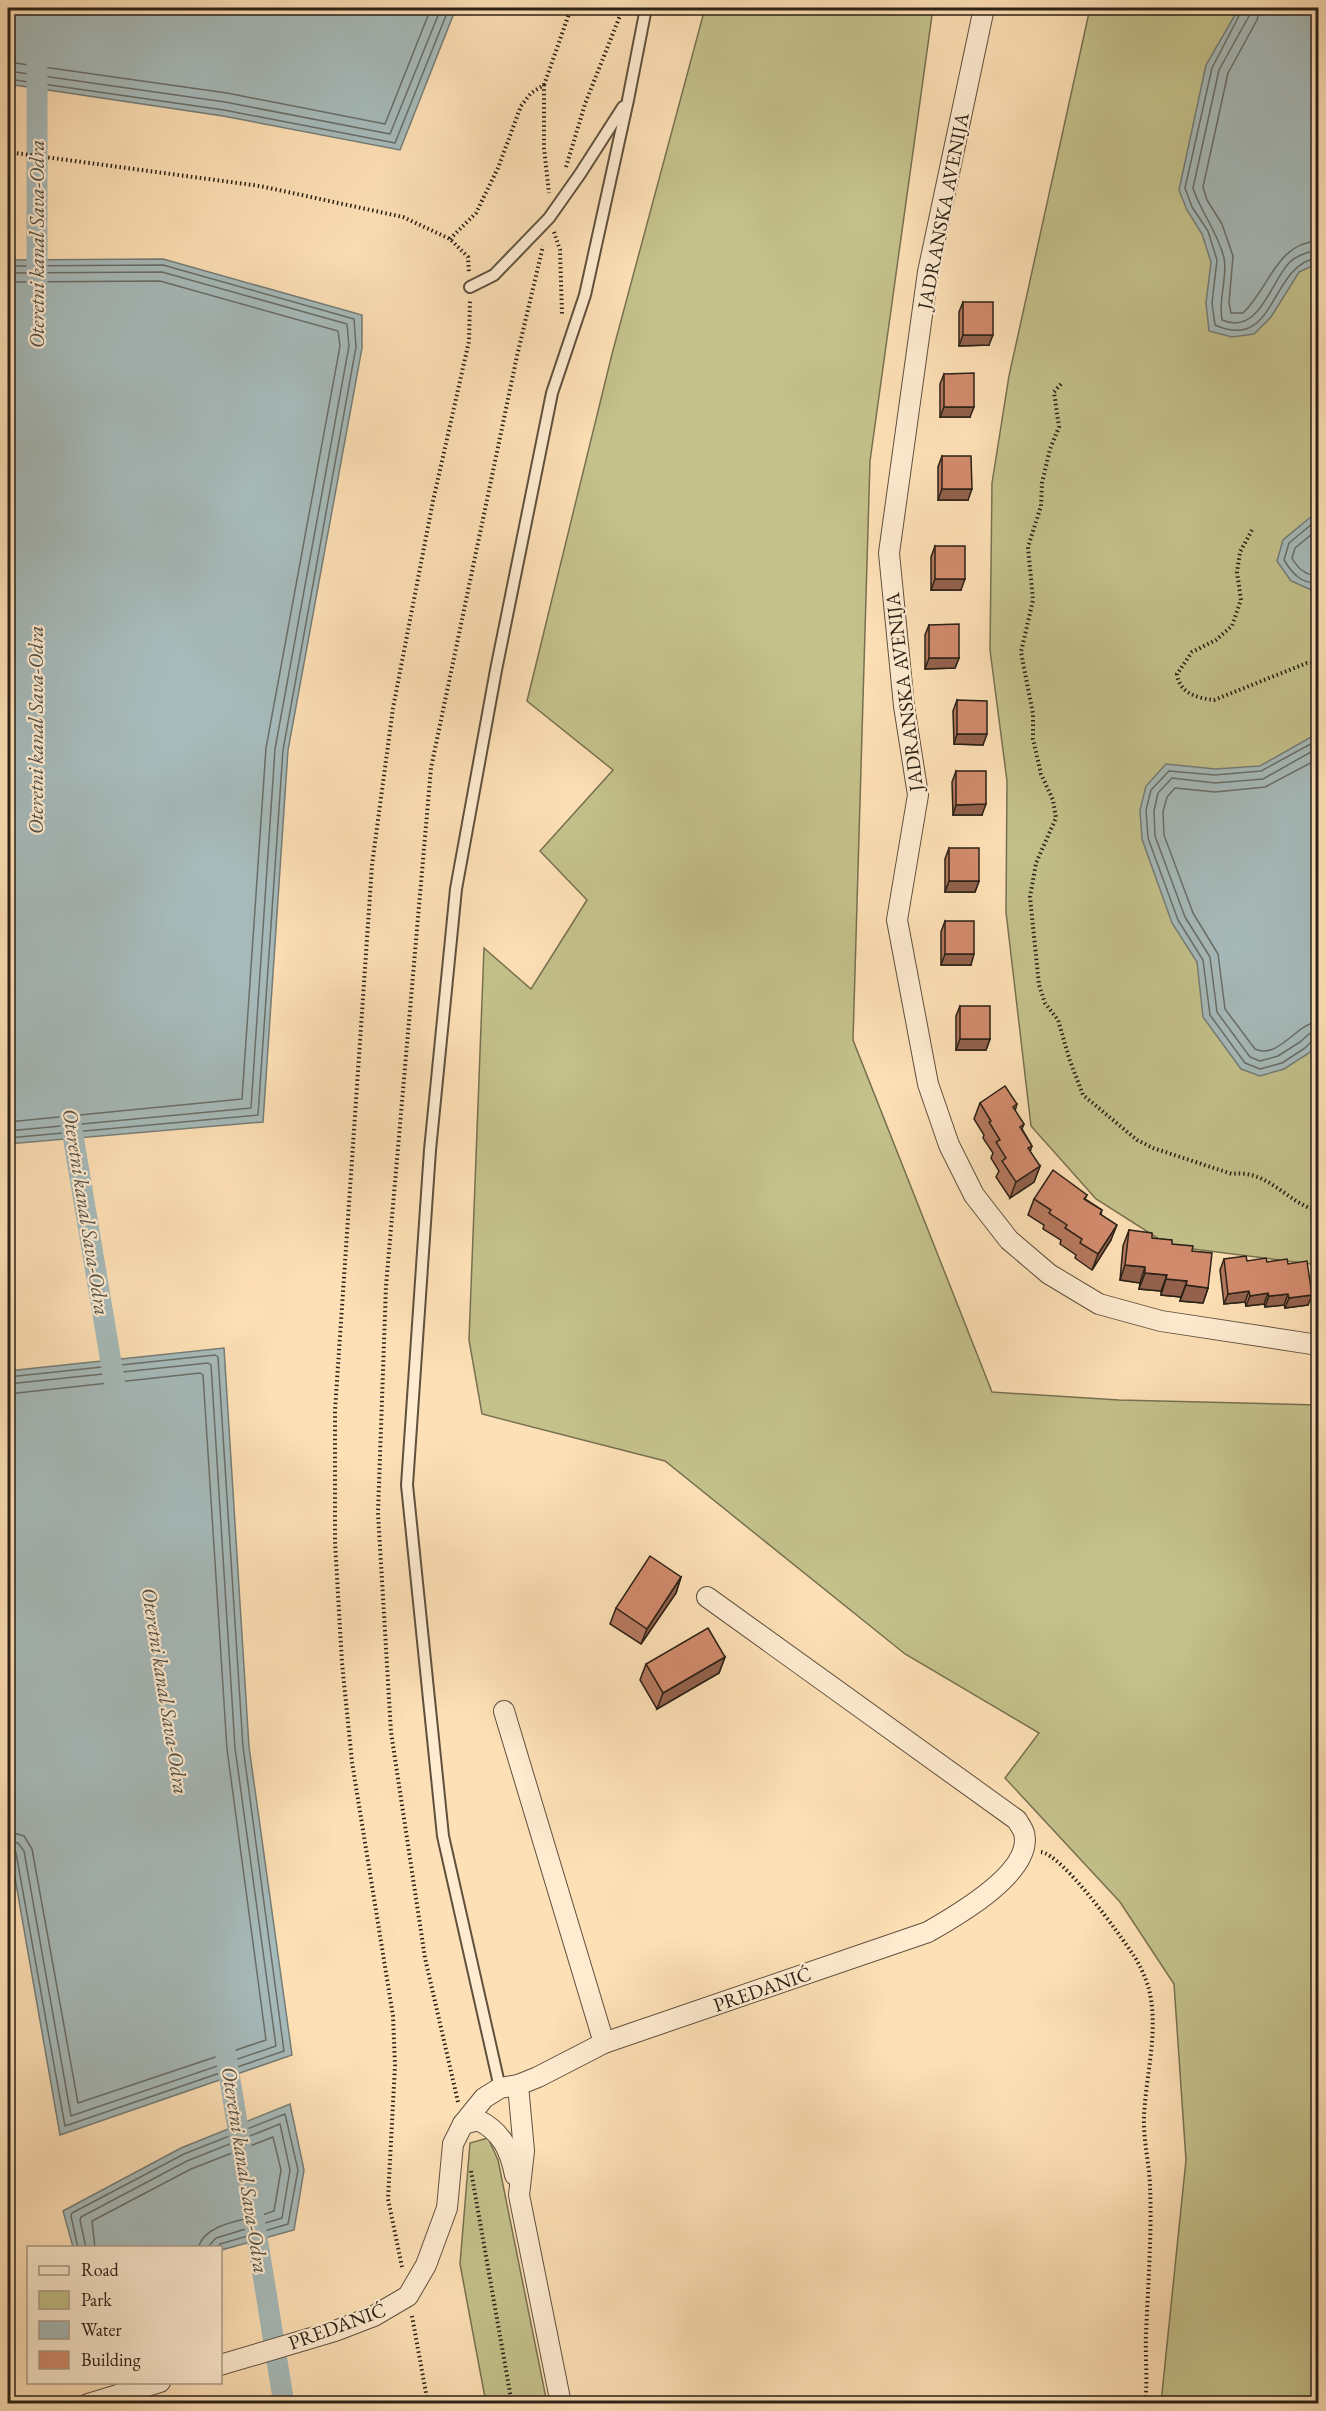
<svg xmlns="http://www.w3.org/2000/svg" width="1326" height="2411" font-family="'EB Garamond',serif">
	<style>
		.green { fill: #c4c18b; stroke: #777150; stroke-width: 1.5 }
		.water { fill: #a6baba; stroke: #747d78; stroke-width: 1.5 }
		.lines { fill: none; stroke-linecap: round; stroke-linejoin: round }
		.shore { stroke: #686e68; stroke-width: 1.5 }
		.canal { stroke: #a6baba; stroke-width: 21 }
		.service-casing { stroke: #5f513e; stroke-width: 14 }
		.minor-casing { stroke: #5f513e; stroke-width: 22 }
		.path { stroke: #2a2116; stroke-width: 4; stroke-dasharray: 1.5 3; stroke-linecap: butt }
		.service { stroke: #feebd0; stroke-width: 10 }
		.minor { stroke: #feebd0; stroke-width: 20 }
		.wall { fill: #b5785e; stroke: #2a2116; stroke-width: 1.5 }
		.shaded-wall { fill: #93614c; stroke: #2a2116; stroke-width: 1.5 }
		.building { fill: #d28b6d; stroke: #2a2116; stroke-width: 1.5 }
		.labels { text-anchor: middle; stroke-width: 4.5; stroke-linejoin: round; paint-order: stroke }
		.street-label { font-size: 20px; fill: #2a2116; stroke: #feebd0 }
		.water-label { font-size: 21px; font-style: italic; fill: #4f4f47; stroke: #feebd0 }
	</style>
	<rect width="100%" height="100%" fill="#fee0b6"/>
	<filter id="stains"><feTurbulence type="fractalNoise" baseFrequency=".00333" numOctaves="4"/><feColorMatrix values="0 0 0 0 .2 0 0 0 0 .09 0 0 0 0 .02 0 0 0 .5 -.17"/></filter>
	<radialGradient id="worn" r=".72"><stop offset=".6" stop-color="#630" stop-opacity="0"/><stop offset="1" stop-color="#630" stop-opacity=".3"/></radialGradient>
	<g class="green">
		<polygon points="705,8 933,8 870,461 853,1040 992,1392 1119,1400 1318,1405 1318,2403 1161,2403 1186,2160 1174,1984 1120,1902 1005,1778 1039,1733 905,1654 665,1461 482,1414 469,1340 484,948 531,989 587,900 540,851 613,770 527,701 612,354"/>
		<polygon points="1090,8 1318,8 1318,1265 1170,1246 1096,1199 1031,1126 1006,912 1007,781 990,650 992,483 1009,376"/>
		<polygon points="488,2138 498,2160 547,2403 486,2403 460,2264 470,2143"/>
	</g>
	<g class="water">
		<polygon points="8,8 456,8 400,150 223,116 8,84"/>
		<polygon points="1239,8 1318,8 1318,263 1299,272 1271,317 1254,334 1232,337 1209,331 1206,303 1211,262 1202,234 1187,210 1179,190 1206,65"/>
		<polygon points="163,259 362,315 362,348 288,750 263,1122 8,1144 8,260"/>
		<polygon points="1318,511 1318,586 1314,591 1291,581 1277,561 1283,540"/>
		<polygon points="1318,733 1318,1042 1309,1053 1284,1069 1260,1076 1241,1069 1203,1017 1197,962 1172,923 1142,839 1140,810 1146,786 1166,764 1215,769 1260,766"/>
		<polygon points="224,1348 249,1747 292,2055 60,2135 8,1838 8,1371"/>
		<polygon points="290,2104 304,2170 294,2230 221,2250 220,2248 73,2247 63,2211 181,2148"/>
	</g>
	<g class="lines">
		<g class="shore">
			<path d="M1243,8L1212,68L1185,188L1192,207L1208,231L1217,260L1212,303L1215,325C1277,353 1269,264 1318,258"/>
			<path d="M1251,8L1249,16L1219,70L1193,188C1201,213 1218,232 1224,258C1228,276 1218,299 1222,320C1259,336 1270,283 1289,263C1295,256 1310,251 1318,250"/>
			<path d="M1260,8L1257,20L1228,73L1203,187L1207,200L1222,224L1233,256L1229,303L1231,313H1243C1269,289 1276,243 1318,241"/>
			<polyline points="8,62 227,93 385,124 431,8"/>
			<polyline points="8,71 225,102 390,134 441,8"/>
			<polyline points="8,79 224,110 395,143 449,8"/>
			<polyline points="8,266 163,265 354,319 356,347 283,750 258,1115 8,1138"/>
			<polyline points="8,273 162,272 347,324 349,346 275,749 251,1108 8,1131"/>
			<polyline points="8,282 160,281 338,331 340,346 266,748 242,1099 8,1122"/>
			<path d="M1318,519L1289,543L1284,560C1292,573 1302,585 1318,582"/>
			<path d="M1318,529L1295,548L1292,558C1298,569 1306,576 1318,575"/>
			<polyline points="1318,740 1261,771 1215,775 1169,771 1151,790 1146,810 1148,838 1178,920 1203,960 1210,1015 1245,1063 1260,1069 1282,1063 1305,1048 1313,1040 1318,1039"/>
			<polyline points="1318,748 1263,779 1215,783 1172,778 1158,793 1154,811 1155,836 1185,917 1210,957 1217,1012 1250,1057 1260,1061 1278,1056 1300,1042 1309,1034 1318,1031"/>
			<path d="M1318,759L1265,787L1215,792L1175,788L1167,797L1163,812L1164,835L1193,913L1218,954L1225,1009L1255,1049C1278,1060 1297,1023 1318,1022"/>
			<polyline points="8,1377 215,1355 218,1357 243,1747 284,2051 65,2126 16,1853 13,1848 8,1847"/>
			<polyline points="8,1384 208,1363 211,1365 235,1748 276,2046 71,2116 24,1851 18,1843 8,1840"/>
			<polyline points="8,1394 200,1373 203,1375 227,1749 266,2040 78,2103 32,1849 24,1836 8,1831"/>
			<polyline points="78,2248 71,2216 72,2213 184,2154 285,2114 298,2170 288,2224 220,2244 216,2248"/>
			<polyline points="86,2248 80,2220 81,2217 187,2161 280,2124 290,2170 282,2218 216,2238 207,2248"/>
			<path d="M95,2248L92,2221L191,2169L273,2137L281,2170L274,2211C251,2221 206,2220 198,2248"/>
		</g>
		<g class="canal">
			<polyline points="37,289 37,8"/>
			<polyline points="69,1112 115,1386"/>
			<polyline points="225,2050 242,2153"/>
			<polyline points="253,2213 284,2404"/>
		</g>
		<defs>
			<g id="service">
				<polyline points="470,287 494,275 549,218 580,174 623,107"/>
				<polyline points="500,2088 443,1836 407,1485 430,1150 456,889 496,670 552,393 585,295 628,100 646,8"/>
			</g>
			<g id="minor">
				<polyline points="984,8 928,272 889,553 904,706 918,795 897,920 928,1084 949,1145 974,1195 1009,1240 1049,1274 1099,1304 1161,1321 1318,1345"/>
				<polyline points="504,1711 604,2043"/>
				<polyline points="518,2085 524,2151 519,2195 561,2404"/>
				<path d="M463,2124L478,2120C502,2132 510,2150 515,2175"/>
				<path d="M220,2365L335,2331L374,2316L408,2296L426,2265L447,2208L453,2144L463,2124L484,2098L500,2088L518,2085L538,2077L604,2043L928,1932C956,1916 1034,1872 1024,1833C1023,1829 1019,1824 1017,1820L707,1597"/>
				<polyline points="88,2404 160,2382"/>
			</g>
		</defs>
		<use href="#service" class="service-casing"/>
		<use href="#minor" class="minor-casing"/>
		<g class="path">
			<polyline points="544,85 571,8"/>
			<polyline points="8,152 260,186 403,217 450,239 468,257 469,273"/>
			<polyline points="566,167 585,104 623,8"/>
			<polyline points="554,232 560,250 562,314"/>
			<polyline points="450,239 476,213 498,168 521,106 531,93 544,85 544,148 549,193"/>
			<path d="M1061,384L1054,392L1059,427L1050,449L1042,483L1041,506L1028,547L1033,600L1021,652L1033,714V739L1041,774L1053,800L1056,818L1036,863L1030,897L1039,985L1045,1003L1058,1020L1070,1061L1083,1095L1137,1140L1153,1148L1232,1174C1268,1169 1287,1203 1318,1211"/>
			<path d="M1252,530L1240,552L1237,572L1241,600L1232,626L1216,640L1192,652L1177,674C1179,693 1197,698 1214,700L1307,663L1318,662"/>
			<path d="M1041,1852C1062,1854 1121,1936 1134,1956C1140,1965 1146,1979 1149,1989C1159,2031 1146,2074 1144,2116C1143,2139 1149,2162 1150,2185C1152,2235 1148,2285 1146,2335C1145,2358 1148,2380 1145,2404"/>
			<polyline points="458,2102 425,1958 391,1732 378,1513 386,1286 431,768 517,356 543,246"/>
			<polyline points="471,2171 512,2404"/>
			<polyline points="402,2267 388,2199 395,2065 393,2016 352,1762 342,1663 335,1542 335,1410 372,865 393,708 433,501 469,341 470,299"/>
			<polyline points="412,2316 428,2404"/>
		</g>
		<use href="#service" class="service"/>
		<use href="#minor" class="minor"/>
	</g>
	<g class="wall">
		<polygon points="963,302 989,345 959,346 959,312"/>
		<polygon points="944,374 970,417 940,417 940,384"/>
		<polygon points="942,456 968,500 938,500 938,467"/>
		<polygon points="935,546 961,590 931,590 931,557"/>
		<polygon points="929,625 959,658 955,668 925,669 925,635"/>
		<polygon points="957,700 983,745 954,744 953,711"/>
		<polygon points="956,771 982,815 953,815 952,782"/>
		<polygon points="949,848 979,881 975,892 945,892 945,859"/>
		<polygon points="945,921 971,965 941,965 941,932"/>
		<polygon points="960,1006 990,1039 986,1050 956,1050 956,1016"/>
		<polygon points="980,1103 1017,1104 1015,1111 1024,1124 1022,1129 1032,1146 1030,1152 1040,1166 1034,1182 1010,1198 996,1177 999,1171 991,1158 993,1153 983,1138 984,1135 974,1119"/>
		<polygon points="1087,1195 1085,1199 1102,1210 1101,1214 1111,1240 1092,1270 1075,1258 1076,1255 1060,1244 1061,1240 1043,1229 1044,1225 1028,1215 1034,1199"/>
		<polygon points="1129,1230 1192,1251 1208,1288 1203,1303 1180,1301 1181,1297 1161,1295 1161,1291 1139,1289 1140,1283 1120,1280 1123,1246"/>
		<polygon points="1224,1259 1288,1264 1308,1305 1285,1308 1284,1305 1265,1307 1264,1304 1246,1306 1245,1302 1224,1304 1220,1270"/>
		<polygon points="681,1577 676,1593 641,1644 610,1624 616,1608"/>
		<polygon points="725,1657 719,1673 657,1709 640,1680 646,1664"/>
	</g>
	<g class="shaded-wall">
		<polygon points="963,335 993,335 989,345 959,346"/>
		<polygon points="944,407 974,407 970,417 940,417"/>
		<polygon points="942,489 972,489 968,500 938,500"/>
		<polygon points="935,579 965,579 961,590 931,590"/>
		<polygon points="929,658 959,658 955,668 925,669"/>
		<polygon points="957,734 987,734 983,745 954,744"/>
		<polygon points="986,804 982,815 953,815 956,805"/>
		<polygon points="949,881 979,881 975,892 945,892"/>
		<polygon points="945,954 974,954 971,965 941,965"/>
		<polygon points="960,1039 990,1039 986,1050 956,1050"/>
		<polygon points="1040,1166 1034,1182 1010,1198 1016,1182"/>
		<polygon points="1117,1225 1111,1240 1092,1270 1098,1254"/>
		<polygon points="1125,1265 1145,1267 1140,1283 1120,1280"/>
		<polygon points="1145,1273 1167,1275 1161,1291 1139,1289"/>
		<polygon points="1166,1279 1187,1281 1181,1297 1161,1295"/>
		<polygon points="1186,1285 1208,1288 1203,1303 1180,1301"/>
		<polygon points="1249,1291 1245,1302 1224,1304 1228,1294"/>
		<polygon points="1268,1293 1264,1304 1246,1306 1250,1296"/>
		<polygon points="1288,1294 1284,1305 1265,1307 1269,1296"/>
		<polygon points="1312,1295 1308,1305 1285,1308 1289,1298"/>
		<polygon points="681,1577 676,1593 641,1644 647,1629"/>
		<polygon points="725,1657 719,1673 657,1709 663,1693"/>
	</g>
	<g class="building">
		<rect x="963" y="302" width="30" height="33"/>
		<polygon points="974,373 974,407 944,407 944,374"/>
		<polygon points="942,456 971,456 972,489 942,489"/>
		<rect x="935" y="546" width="30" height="33"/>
		<polygon points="959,624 959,658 929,658 929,625"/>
		<polygon points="957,700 987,701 987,734 957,734"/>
		<polygon points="956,771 986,771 986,804 956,805"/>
		<rect x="949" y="848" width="30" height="33"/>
		<rect x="945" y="921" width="29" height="33"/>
		<rect x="960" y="1006" width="30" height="33"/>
		<polygon points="1005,1086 1017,1104 1013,1107 1024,1124 1020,1127 1032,1146 1028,1148 1040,1166 1016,1182 1002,1161 1006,1158 996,1142 1000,1140 989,1122 991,1121 980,1103"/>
		<polygon points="1053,1170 1087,1195 1084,1199 1102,1210 1100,1214 1117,1225 1098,1254 1080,1243 1082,1239 1065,1228 1067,1225 1049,1213 1051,1210 1034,1199"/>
		<polygon points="1129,1230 1152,1233 1152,1238 1172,1240 1172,1244 1193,1246 1192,1251 1212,1253 1208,1288 1186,1285 1187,1281 1166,1279 1167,1275 1145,1273 1145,1267 1125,1265"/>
		<polygon points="1246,1256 1247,1261 1266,1258 1267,1262 1287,1259 1288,1264 1307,1261 1312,1295 1289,1298 1288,1294 1269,1296 1268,1293 1250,1296 1249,1291 1228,1294 1224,1259"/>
		<polygon points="650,1556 681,1577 647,1629 616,1608"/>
		<polygon points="708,1628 725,1657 663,1693 646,1664"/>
	</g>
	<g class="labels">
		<g class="street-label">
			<text transform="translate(943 211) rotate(-79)" y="7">JADRANSKA AVENIJA</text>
			<text transform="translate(904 692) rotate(-97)" y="7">JADRANSKA AVENIJA</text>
			<text transform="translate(762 1989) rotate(-19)" y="7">PREDANIĆ</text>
			<text transform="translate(337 2326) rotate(-20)" y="7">PREDANIĆ</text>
		</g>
		<g class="water-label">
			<text transform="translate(37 244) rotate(-90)" y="7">Oteretni kanal Sava-Odra</text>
			<text transform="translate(36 730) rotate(-90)" y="7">Oteretni kanal Sava-Odra</text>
			<text transform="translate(86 1212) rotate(81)" y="7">Oteretni kanal Sava-Odra</text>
			<text transform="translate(165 1691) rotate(81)" y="7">Oteretni kanal Sava-Odra</text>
			<text transform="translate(245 2170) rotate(81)" y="7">Oteretni kanal Sava-Odra</text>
		</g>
	</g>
	<rect width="1326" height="2411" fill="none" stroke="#fee0b6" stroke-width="30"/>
	<rect x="9" y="9" width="1308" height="2393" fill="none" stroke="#2a2116" stroke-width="3"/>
	<rect x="15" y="15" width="1296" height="2381" fill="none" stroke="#2a2116" stroke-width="1.5"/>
	<rect x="27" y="2246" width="195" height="138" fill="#feebd0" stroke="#a99a86" stroke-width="1.5"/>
	<rect x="39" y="2266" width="30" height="9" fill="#feebd0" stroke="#a99a86" stroke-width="1.5"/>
	<text x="81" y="2276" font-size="18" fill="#2a2116">Road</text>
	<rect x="39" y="2291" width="30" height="18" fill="#c4c18b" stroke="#a99a86" stroke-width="1.5"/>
	<text x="81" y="2306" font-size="18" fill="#2a2116">Park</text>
	<rect x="39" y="2321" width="30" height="18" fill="#a6baba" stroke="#a99a86" stroke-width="1.5"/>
	<text x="81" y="2336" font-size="18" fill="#2a2116">Water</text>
	<rect x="39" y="2351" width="30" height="18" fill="#d28b6d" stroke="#a99a86" stroke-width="1.5"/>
	<text x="81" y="2366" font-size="18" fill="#2a2116">Building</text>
	<rect width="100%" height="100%" filter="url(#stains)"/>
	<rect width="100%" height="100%" fill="url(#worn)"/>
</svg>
